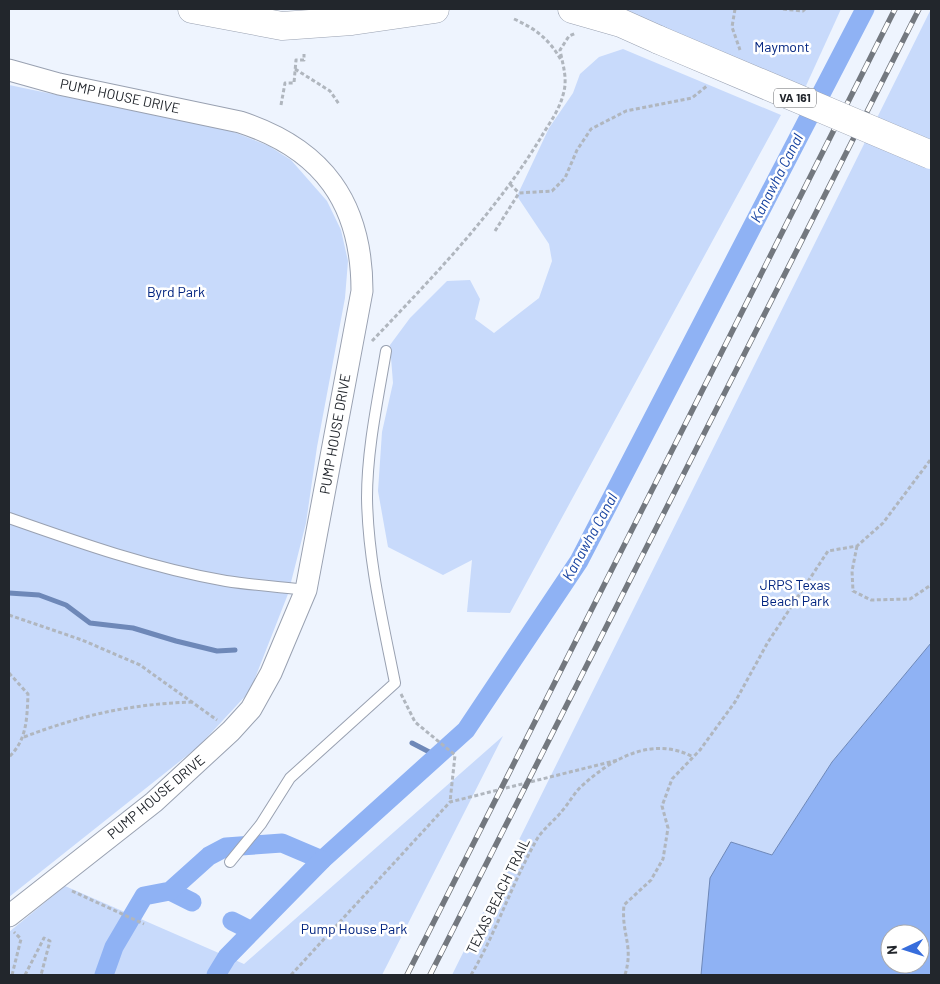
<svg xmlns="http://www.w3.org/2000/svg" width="940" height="984" font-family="Barlow,sans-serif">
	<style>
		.green { fill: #c8dafb }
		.water { fill: #8fb2f4; stroke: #6e88b8; fill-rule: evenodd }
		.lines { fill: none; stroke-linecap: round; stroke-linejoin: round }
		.stream { stroke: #6e88b8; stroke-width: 5 }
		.canal { stroke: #8fb2f4; stroke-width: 19 }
		.service-casing { stroke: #99a1b1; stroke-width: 12 }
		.minor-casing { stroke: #99a1b1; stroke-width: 23 }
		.primary-casing { stroke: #99a1b1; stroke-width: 29 }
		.path { stroke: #b0b6be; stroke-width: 3; stroke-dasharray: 4 2.5; stroke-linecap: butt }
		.service { stroke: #fff; stroke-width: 10 }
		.minor { stroke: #fff; stroke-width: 21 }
		.primary { stroke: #fff; stroke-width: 28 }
		.rail-casing { stroke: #73787f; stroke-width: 5.5 }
		.rail { stroke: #fff; stroke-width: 4; stroke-dasharray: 11; stroke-linecap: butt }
		.primary-bridge-casing { stroke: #99a1b1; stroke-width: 29; stroke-linecap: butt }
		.primary-bridge { stroke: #fff; stroke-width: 28 }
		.labels { text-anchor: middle; stroke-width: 5; stroke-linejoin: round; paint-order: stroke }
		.shield { fill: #fff; stroke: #64676b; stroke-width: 1 }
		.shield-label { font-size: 12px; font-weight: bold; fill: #22262c }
		.park-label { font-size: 14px; fill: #00237f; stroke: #fff }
		.street-label { font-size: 14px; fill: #22262c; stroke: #fff }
		.water-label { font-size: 15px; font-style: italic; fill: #1743a1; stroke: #fff }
	</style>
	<rect width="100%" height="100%" fill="#eef4fe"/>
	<g class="green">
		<polygon points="604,9 841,9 800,99"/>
		<polygon points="931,9 931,643 832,762 772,855 731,842 701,975 452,975"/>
		<polygon points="623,49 781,115 510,613 467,612 472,560 443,575 388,547 378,491 382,432 393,383 390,345 410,318 447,281 470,280 480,299 475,319 494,333 539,298 552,261 549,244 517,196 549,128 573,93 580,74 599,57"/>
		<polygon points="9,85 231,131 269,146 291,160 327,201 341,230 348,261 345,298 317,447 306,523 288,594 250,691 199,746 9,897"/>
		<polygon points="503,736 382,975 9,975 9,932 65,886 244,964"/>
	</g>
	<path class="water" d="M931,643V975H701L710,878L731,842L772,855L832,762ZM890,934H920V964H890Z"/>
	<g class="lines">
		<g class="stream">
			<polyline points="9,593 39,595 66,605 90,623 133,628 176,641 217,651 235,650"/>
			<polyline points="412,743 437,756"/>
		</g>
		<g class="canal">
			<polyline points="170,891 192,902"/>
			<polyline points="232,921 252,931"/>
			<polyline points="104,975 114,947 144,896 170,891 209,856 226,847 282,843 322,860 466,730 579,561 865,9"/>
			<polyline points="216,975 227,957 322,860"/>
		</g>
		<defs>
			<g id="service">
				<path d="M9,518C80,543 151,568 226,581C252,585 279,587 306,590"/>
				<path d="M230,862L261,824L290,778L395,683C383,622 368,561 367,498C367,449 378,399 386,351"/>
			</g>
			<path id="minor" d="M9,70L59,84L240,122C323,149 362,203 362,291L306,590L271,673L251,709L231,731L154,802L9,916"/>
			<g id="primary">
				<polyline points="192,9 282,26 352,21 435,9"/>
				<polyline points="572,9 621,23 659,40"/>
			</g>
		</defs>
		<use href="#service" class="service-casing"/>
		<use href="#minor" class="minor-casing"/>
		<use href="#primary" class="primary-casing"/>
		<g class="path">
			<polyline points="735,9 732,27 740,50"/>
			<polyline points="783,9 803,11 805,9"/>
			<path d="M514,19C536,29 549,39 561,60"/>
			<polyline points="295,69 330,91 339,104"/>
			<polyline points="281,105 285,83 294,83 296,60 304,60 304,54"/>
			<polyline points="510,184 519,193"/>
			<polyline points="495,231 519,193 552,191 565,178 577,150 591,129 626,111 692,98 708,85"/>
			<path d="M372,341C433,277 494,214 540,139C548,125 559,111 563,95C568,79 563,66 560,50L569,36L576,33"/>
			<polyline points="857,546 852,571 853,591 871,600 910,599 931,585"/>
			<polyline points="9,615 82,640 140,665 217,720"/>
			<path d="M9,673L28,694C27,718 27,740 9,757"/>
			<polyline points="401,694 415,722 455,755 450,802"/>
			<path d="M24,737C82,715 130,704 193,702"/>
			<polyline points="72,891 144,924"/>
			<polyline points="12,975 21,939 14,932"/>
			<polyline points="25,975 44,938 50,941 41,975"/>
			<polyline points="291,975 450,802 618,760"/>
			<path d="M471,975C497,931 512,883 537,839C543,829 555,820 562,811C570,802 575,791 584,784C614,757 654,736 693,757"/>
			<path d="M625,975C634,945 621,934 624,905L651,880L663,859L668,828L662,806L672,779L700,750L735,702L768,642L828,551L857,546L883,523L931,459"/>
		</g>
		<use href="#service" class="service"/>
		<use href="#minor" class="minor"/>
		<use href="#primary" class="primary"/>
		<defs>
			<g id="rail">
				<polyline points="407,975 895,9"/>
				<polyline points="430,975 919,9"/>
			</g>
		</defs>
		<use href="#rail" class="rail-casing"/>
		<use href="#rail" class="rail"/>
		<defs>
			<polyline id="primary-bridge" points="659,40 931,155"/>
		</defs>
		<use href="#primary-bridge" class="primary-bridge-casing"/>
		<use href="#primary-bridge" class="primary-bridge"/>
	</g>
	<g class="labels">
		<rect class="shield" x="774" y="88.5" width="42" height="19" rx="4"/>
		<g class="shield-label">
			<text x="795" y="102">VA 161</text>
		</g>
		<g class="park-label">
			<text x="782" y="52">Maymont</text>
			<text x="176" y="297">Byrd Park</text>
			<text x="795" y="590">JRPS Texas<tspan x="795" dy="16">Beach Park</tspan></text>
			<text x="354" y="934">Pump House Park</text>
		</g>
		<g class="street-label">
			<text transform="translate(120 96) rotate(12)" y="5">PUMP HOUSE DRIVE</text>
			<text transform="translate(335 434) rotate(-80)" y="5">PUMP HOUSE DRIVE</text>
			<text transform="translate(156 797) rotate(-40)" y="5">PUMP HOUSE DRIVE</text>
			<text transform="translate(498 896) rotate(-64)" y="5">TEXAS BEACH TRAIL</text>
		</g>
		<g class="water-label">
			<text transform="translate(777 178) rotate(-63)" y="5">Kanawha Canal</text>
			<text transform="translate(590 537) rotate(-61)" y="5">Kanawha Canal</text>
		</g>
	</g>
	<rect width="940" height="984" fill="none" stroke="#22262c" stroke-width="20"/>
	<g transform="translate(905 949) rotate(266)"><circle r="24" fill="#ffffff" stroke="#a7a8ab"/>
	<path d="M0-4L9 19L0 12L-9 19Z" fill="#376ddc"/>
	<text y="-8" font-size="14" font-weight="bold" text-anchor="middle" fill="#22262c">N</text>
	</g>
</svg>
